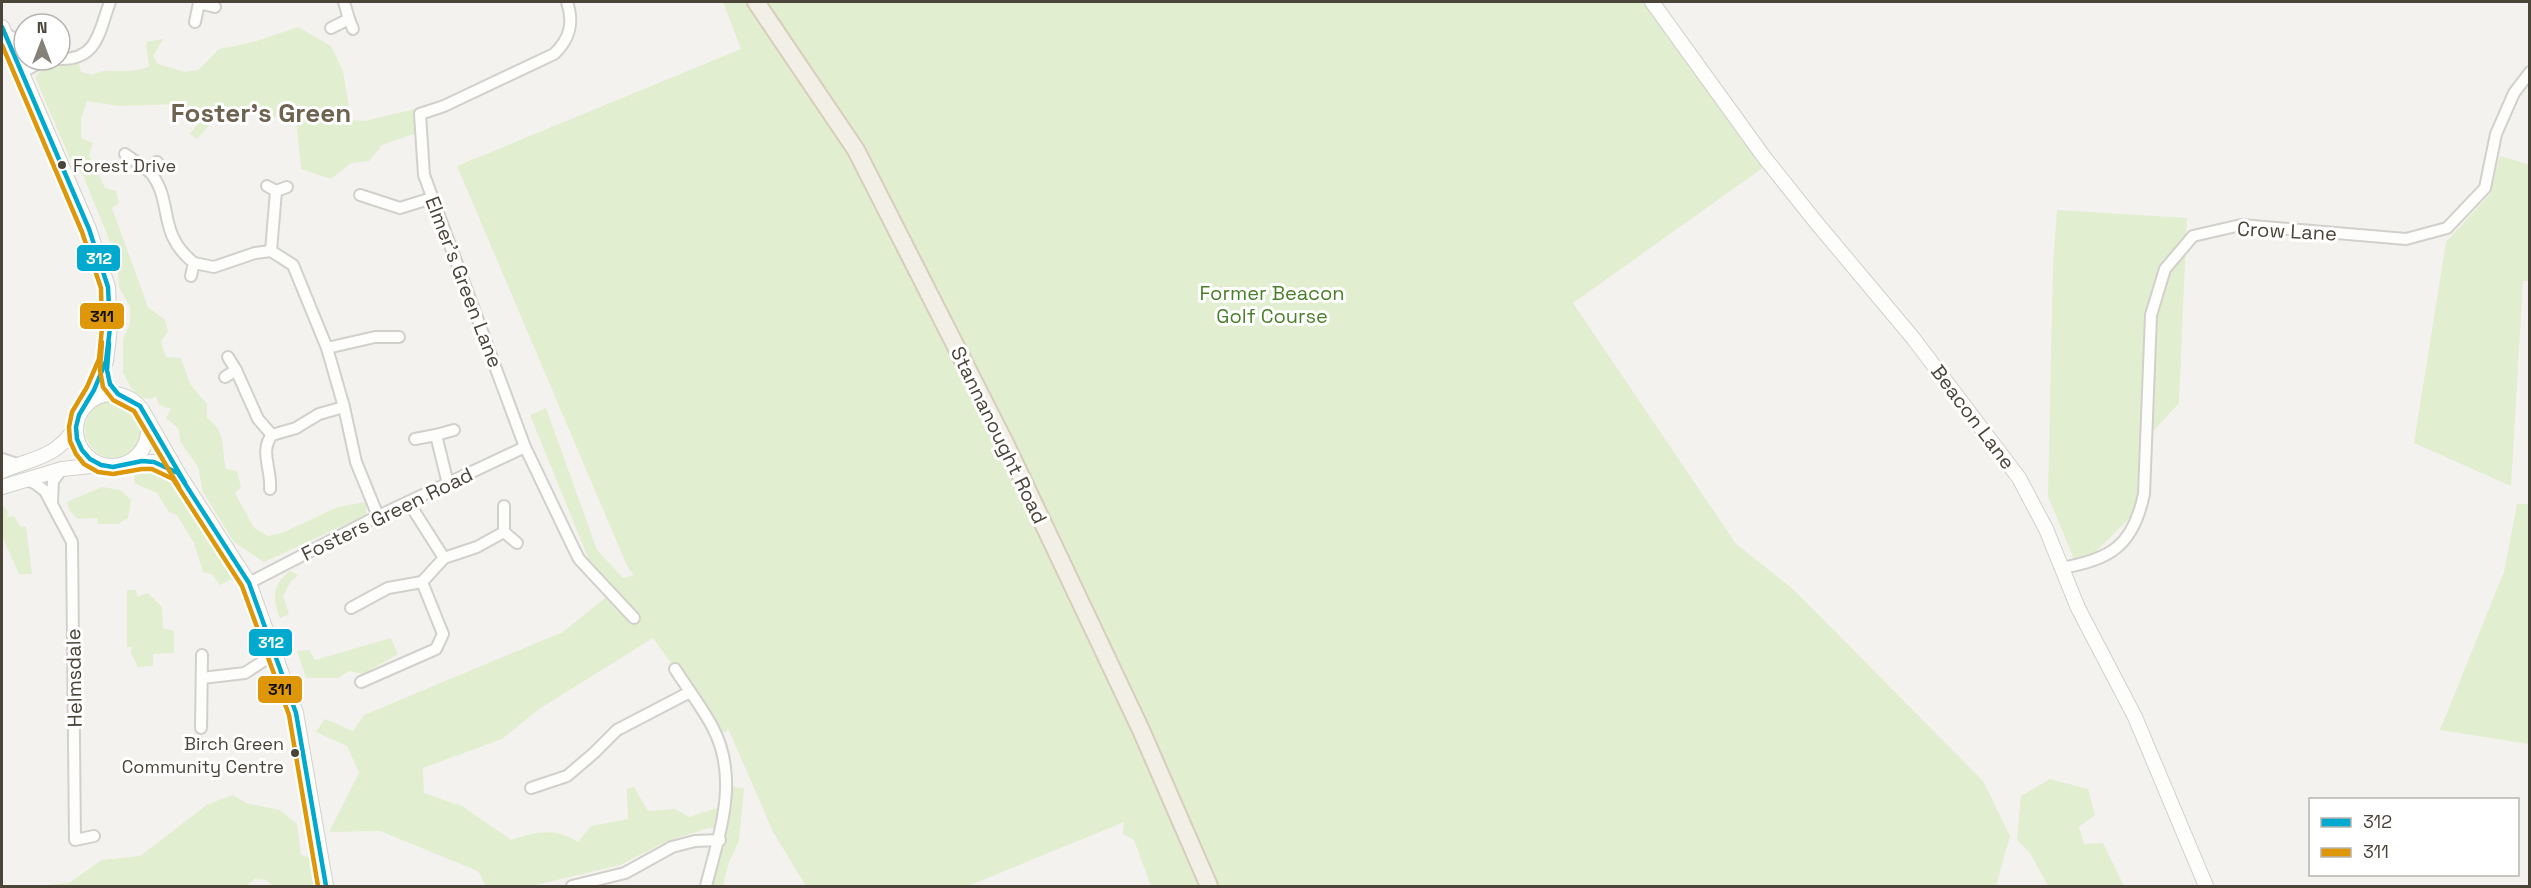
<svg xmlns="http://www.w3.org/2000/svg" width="2531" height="888" font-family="'Space Grotesk',sans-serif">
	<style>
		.green { fill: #e1eecf }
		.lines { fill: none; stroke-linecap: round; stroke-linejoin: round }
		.minor-casing { stroke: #d2d0cb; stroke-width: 14 }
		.tertiary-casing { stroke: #d2d0cb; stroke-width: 16 }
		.primary-casing { stroke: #d6cebb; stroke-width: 20 }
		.minor { stroke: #fdfdfc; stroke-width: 10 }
		.tertiary { stroke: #fdfdfc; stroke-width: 14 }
		.primary { stroke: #f2efe6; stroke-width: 16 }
		.bus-1-casing { stroke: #fff; stroke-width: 9 }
		.bus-2-casing { stroke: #fff; stroke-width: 9 }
		.bus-1 { stroke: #00a9ce; stroke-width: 4.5 }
		.bus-2 { stroke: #dd9709; stroke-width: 4.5 }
		.bus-dot { fill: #4b4439; stroke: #fff; stroke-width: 2 }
		.labels { text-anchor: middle; stroke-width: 6; stroke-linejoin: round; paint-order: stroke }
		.bus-label { font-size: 18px; fill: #4b4439; stroke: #fff; text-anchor: start }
		.street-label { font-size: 20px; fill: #4b4439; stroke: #fff }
		.park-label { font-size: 20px; fill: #4a7f2a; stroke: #fff }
		.district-label { font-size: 26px; font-weight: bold; fill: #6e6250; stroke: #fff }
		.line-badge { stroke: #fff; stroke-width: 2 }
		.badge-label { font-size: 16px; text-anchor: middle; font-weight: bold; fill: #fff }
		.pale-badge-label { font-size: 16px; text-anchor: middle; font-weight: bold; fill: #111 }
	</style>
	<rect width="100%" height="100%" fill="#f4f2ee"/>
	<g class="green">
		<path d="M723,2H1659L1775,159L1573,303L1736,544L1793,589L1983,781L2010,836L1996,886H1209L1172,802L1165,806L1201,886H1151L1134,840L1123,834L1124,822L968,886H806L773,832L728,728L726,732L720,731L653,638L539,709L502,739L423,768L424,793L462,806L511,840C538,832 553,827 578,842L591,826L628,819L627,789L634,787L648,811L675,809L689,817L720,807V786L744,788L739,841L729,862L723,886H703L723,829L708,828L665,842L620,865L531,886H486L478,871L380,831L329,832L359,773L347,746L316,732L325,719L353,731L364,715L563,632L606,597L610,585L589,560L530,415L546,408L597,550L623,578L634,575L628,568L457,166L741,49Z"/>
		<path d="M298,27L331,46L343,71L351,120L365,121L415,109L419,122L414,134L382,145L369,161L351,163L331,179L301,169L296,119L221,112L197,139L190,134L206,113L175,104L119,106L87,101L81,119V138L93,143L89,155L105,188L116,191L119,203L112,208L148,307L165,320L168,331L161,342L166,357L181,358L190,384L207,404V418C227,432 221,447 226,469L237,471L241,487L235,493L254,528L268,536L282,533L338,507L366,502V515L264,562L234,542L203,492L198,467L180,441L179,429L166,418L171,409L159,405L156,396L151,399L142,398L132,389L123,373V340L130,323V307L119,287L117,259L83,175L71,161L35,77L44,68L78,60L81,72L92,75C108,65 128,77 149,66L146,42L163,39L153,56L158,64L185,72L198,70L219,49L250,43Z"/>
		<polygon points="2500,156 2530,165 2529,281 2523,281 2511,486 2414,443 2446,242 2490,194"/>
		<polygon points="2057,210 2187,218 2179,403 2145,440 2138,510 2078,569 2048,496 2053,266"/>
		<circle cx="114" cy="429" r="29"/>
		<polygon points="149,464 176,475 224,550 221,557 233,571 233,578 220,585 212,574 203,572 194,543 177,515 169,512 157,493 134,483 135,467"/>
		<polygon points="102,487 120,490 131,500 128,518 118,524 98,524 97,518 78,519 69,510 67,502"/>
		<polygon points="2517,504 2529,504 2529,744 2440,730 2504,572"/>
		<polygon points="2,505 8,511 7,517 14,516 20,526 26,527 32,574 19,574 2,536"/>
		<path d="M290,571L298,575L291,581L283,596L289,614L280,618C272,598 272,585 290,571Z"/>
		<polygon points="127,590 136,590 137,597 148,593 162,607 163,628 174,631 174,653 153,654 153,666 138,667 131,653 132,647 127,647"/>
		<polygon points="391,638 398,654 363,674 349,671 338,678 306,678 297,651 309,650 315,660"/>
		<polygon points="2050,779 2088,789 2095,815 2079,827 2084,844 2103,843 2124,886 2048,886 2030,853 2017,840 2021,796"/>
		<polygon points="233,795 246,803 280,810 297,824 301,855 317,859 322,886 273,886 266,880 255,879 246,886 36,886 69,883 102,860 140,856 208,804"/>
	</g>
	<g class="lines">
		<defs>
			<g id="minor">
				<polyline points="344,2 349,19"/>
				<path d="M567,2C574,23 570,39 554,54L444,106L420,114L424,175L525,447L572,545L579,559L634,618"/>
				<polyline points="195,22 199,3 215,7"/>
				<polyline points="331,28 349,19 353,29"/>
				<polyline points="4,33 24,44"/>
				<path d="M60,59C98,60 99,31 110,2"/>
				<polyline points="22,72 45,60"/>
				<polyline points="125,154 149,171 157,162"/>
				<path d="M149,171C175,200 155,232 194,263L191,276"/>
				<polyline points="267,186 276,191 287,187"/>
				<polyline points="360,195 400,208 432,198"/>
				<polyline points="271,251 276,191"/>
				<polyline points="194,263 214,267 255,253 271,251 293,265 327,348 344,407 356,462 378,516"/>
				<polyline points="327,348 375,337 399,337"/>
				<polyline points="236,370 258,419 272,435"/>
				<polyline points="225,377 236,370 228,357"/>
				<polyline points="436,435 454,430"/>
				<polyline points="415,439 436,435 448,484"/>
				<polyline points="2,459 17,464"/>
				<polyline points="25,479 36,484 45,491 72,542 75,840 94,836"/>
				<path d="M270,489C272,470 259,451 272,435L296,428L319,414L344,407"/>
				<polyline points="52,502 53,481 62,469"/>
				<polyline points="504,506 504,532 517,543"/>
				<polyline points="444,558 477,547 504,532"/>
				<path d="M2062,568C2111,559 2133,546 2144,494L2151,315L2165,269L2193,236L2241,225L2406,239L2447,228L2485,188L2496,134L2514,93L2530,72"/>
				<polyline points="249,583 378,516 525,447"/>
				<polyline points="351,608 388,588 422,582"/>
				<path d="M675,669C687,688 702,707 713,728C740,780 719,834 706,886"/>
				<polyline points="202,678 245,673 274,654"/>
				<polyline points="361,682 436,649 443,634 422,582 444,558 409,503"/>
				<polyline points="201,728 202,655"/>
				<polyline points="531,788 567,776 594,753 617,730 690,692"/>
				<polyline points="572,886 625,873 672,847 695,841 720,840"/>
			</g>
			<g id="tertiary">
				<polyline points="1652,2 1764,157 1815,221 1913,338 2019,478 2046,529 2078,608 2135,717 2206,886"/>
				<polyline points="2,27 89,229 108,287 110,328 106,361 86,405"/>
				<circle cx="112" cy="430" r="36"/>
				<polyline points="146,417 178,473 249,583 296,713 326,886"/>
				<polyline points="130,463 154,462 177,472"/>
				<path d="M2,471C33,458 56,458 76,427"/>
				<polyline points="2,487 62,469 101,465"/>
			</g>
			<polyline id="primary" points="756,2 856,150 1006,445 1141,730 1209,886"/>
		</defs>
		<use href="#minor" class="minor-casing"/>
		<use href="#tertiary" class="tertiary-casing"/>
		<use href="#primary" class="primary-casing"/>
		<use href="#minor" class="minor"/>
		<use href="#tertiary" class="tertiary"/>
		<use href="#primary" class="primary"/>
		<defs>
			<g id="bus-1">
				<polyline points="2,27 89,229 108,287 110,328 106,361 94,390 79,415 76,427 77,439 82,450 90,459 101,465 113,467 142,461 154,462 178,473 249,583 296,713 326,886"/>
				<polyline points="109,343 107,370 110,384 118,394 140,406 185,483"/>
			</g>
			<g id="bus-2">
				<polyline points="2,45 82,232 101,288 102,328 99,359 87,387 72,412 69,427 70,441 76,454 84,464 98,472 113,474 142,469 152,469 173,479 242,586 289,715 318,886"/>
				<polyline points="102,342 100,370 103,387 113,400 134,411 179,487"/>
			</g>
		</defs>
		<use href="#bus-1" class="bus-1-casing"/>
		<use href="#bus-2" class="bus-2-casing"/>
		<use href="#bus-1" class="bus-1"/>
		<use href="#bus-2" class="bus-2"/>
	</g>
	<g class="bus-dot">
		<circle cx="62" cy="165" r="5"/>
		<circle cx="295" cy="753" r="5"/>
	</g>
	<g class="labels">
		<g class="bus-label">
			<text x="73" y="172">Forest Drive</text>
			<text x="284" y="750" text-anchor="end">Birch Green<tspan x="284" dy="23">Community Centre</tspan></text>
		</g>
		<g class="street-label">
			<text transform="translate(2287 231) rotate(3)" y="7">Crow Lane</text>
			<text transform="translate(464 282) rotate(69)" y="7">Elmer's Green Lane</text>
			<text transform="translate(1973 417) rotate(53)" y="7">Beacon Lane</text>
			<text transform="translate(999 435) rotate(64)" y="7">Stannanought Road</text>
			<text transform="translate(387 514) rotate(-26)" y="7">Fosters Green Road</text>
			<text transform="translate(74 678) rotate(-91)" y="7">Helmsdale</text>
		</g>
		<g class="park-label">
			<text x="1272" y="300">Former Beacon<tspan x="1272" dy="23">Golf Course</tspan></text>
		</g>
		<g class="district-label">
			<text x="261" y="122">Foster's Green</text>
		</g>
	</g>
	<g class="line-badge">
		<rect x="76" y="244" width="45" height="28" rx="6" fill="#00a9ce"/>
		<rect x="79" y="302" width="46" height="28" rx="6" fill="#dd9709"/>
		<rect x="248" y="628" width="45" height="29" rx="6" fill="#00a9ce"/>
		<rect x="257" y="675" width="46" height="29" rx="6" fill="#dd9709"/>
	</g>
	<g class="badge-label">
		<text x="99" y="264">312</text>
		<text x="271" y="648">312</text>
	</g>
	<g class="pale-badge-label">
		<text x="102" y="322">311</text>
		<text x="280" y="695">311</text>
	</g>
	<rect width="2531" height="888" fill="none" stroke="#4b4439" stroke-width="6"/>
	<rect x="2309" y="798" width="210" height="78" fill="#ffffff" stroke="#b7b4b0" stroke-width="1.5"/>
	<rect x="2321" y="818" width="30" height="9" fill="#00a9ce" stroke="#b7b4b0" stroke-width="1.5"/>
	<text x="2363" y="828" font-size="18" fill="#4b4439">312</text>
	<rect x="2321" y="848" width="30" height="9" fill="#dd9709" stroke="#b7b4b0" stroke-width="1.5"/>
	<text x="2363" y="858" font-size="18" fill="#4b4439">311</text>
	<g transform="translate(42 42)"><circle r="28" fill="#ffffff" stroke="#b7b4b0" stroke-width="1.5"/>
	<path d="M0-4.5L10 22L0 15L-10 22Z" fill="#868178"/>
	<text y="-9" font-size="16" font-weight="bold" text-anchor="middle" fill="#4b4439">N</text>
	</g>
</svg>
